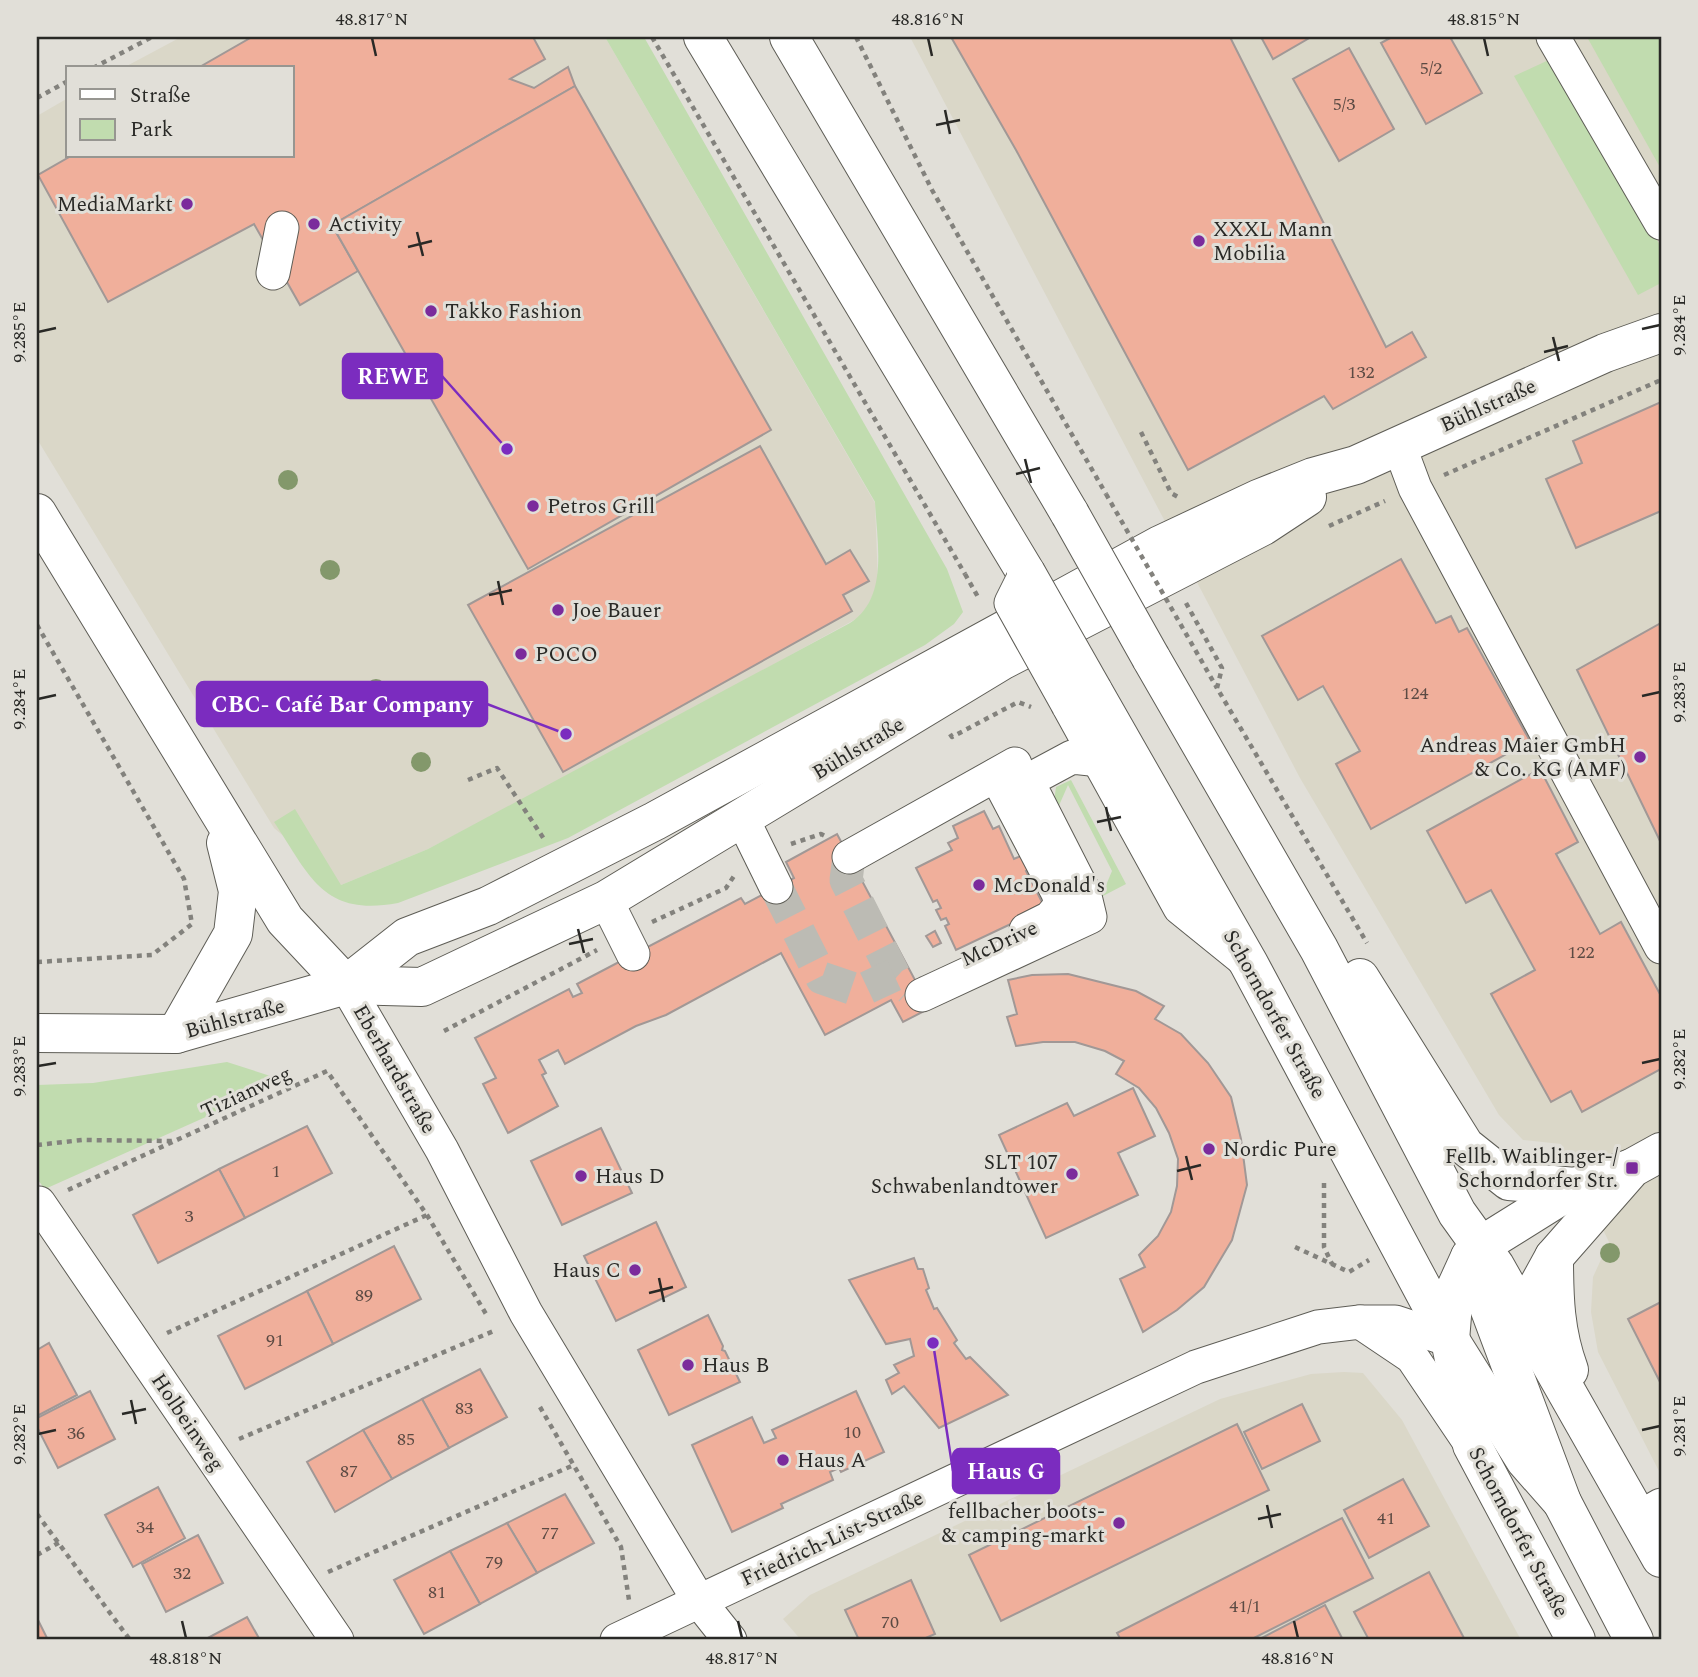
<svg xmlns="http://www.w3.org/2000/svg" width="1698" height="1677" font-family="Spectral,serif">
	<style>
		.built { fill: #dad7c8 }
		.green { fill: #c1dcaf }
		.building { fill: #f0af9b; stroke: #a19896; stroke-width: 2 }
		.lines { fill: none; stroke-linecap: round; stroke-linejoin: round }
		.minor-tunnel { stroke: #bcbbb4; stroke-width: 33; stroke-dasharray: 33 17; stroke-linecap: butt }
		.minor-casing { stroke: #5e5d56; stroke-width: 35 }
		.major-casing { stroke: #5e5d56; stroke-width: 40 }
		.path { stroke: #83827d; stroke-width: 4.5; stroke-dasharray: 5 5; stroke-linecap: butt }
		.minor { stroke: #fff; stroke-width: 33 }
		.major { stroke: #fff; stroke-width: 38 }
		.minor-bridge-casing { stroke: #5e5d56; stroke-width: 35; stroke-linecap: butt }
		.major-bridge-casing { stroke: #5e5d56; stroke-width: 40; stroke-linecap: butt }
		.path-bridge { stroke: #83827d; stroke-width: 4.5; stroke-dasharray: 5 5; stroke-linecap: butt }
		.minor-bridge { stroke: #fff; stroke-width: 33 }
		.major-bridge { stroke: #fff; stroke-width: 38 }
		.tree { fill: #83986b }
		.ticks { fill: none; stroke: #292926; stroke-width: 2.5 }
		.poi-dot { fill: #7b2b9c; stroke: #e1dfd8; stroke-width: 2.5 }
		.labels { text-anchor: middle; stroke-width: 6; stroke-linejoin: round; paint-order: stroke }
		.number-label { font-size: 18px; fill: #5b4a43 }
		.poi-label { font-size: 21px; fill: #292926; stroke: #e1dfd8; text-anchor: start }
		.street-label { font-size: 21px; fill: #292926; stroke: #e1dfd8 }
		.leader { fill: none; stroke: #7b2cbf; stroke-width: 2.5 }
		.callout-dot { fill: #7b2cbf; stroke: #e1dfd8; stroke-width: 2.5 }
		.callout { fill: #7b2cbf; stroke: #7b2cbf; stroke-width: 2.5 }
		.callout-label { font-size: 23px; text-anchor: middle; font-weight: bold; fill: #fff }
		.neatline { fill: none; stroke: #292926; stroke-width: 2.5 }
		.ticks-label { font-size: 18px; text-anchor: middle; fill: #292926 }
	</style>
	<rect width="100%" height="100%" fill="#e1dfd8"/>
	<g class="built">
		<polygon points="181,37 605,37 875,503 878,585 863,615 637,740 428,849 341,885 274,828 37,439 37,116 68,98 68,156 292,156 292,68 123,68"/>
		<polygon points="910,37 1661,37 1661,1475 1598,1352 1591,1312 1593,1277 1609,1242 1561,1144 1523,1140 1499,1115 1300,778"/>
		<polygon points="1344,1372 1363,1373 1402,1420 1521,1640 801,1640 783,1619 810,1595 1220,1399 1311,1374"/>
	</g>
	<g class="green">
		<path d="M605,37H644L947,569L963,612L954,624L925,645L568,838L398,903C323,917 310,876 274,822L295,809L341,885L428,849L850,623C889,598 877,543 875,502Z"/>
		<polygon points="1587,37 1661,37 1661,169"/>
		<polygon points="1553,58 1661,247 1661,283 1638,295 1514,76"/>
		<polygon points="1071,780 1126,884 1101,897 1112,871 1068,785 1057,810 1054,802 1056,787"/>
		<polygon points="227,1062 286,1081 45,1189 37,1179 37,1085 93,1083"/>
	</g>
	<g class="building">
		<polygon points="252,37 533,37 545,59 510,79 534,88 568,67 575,86 332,225 358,271 300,305 254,224 108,302 38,175 71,156 292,156 292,68 198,68"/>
		<polygon points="951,37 1230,37 1386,347 1412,332 1426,357 1333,409 1324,396 1188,470 1016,150"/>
		<polygon points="1261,37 1311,37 1273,59"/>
		<polygon points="1392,37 1450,37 1482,93 1426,124 1381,43"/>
		<polygon points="1349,48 1394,129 1339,161 1293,79"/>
		<polygon points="575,86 771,430 528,569 332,225"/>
		<polygon points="1661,402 1661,511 1576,548 1546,479 1582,463 1573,441"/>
		<polygon points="760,446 826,564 850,550 869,581 843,595 852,611 563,772 468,605"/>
		<polygon points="1401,559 1436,623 1451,616 1459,632 1467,628 1530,741 1371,829 1336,764 1360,751 1323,686 1298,700 1262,636"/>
		<polygon points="1661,623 1661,843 1577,670"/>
		<polygon points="1540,769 1578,842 1556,854 1600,934 1621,922 1661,996 1661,1069 1582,1112 1571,1091 1551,1102 1491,994 1535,970 1491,890 1466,903 1427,831"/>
		<polygon points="984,811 993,829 999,826 1014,859 1027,853 1034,867 1026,871 1043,904 1015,922 956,950 945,926 949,924 946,918 941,920 936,910 941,908 937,900 933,902 916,868 952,850 948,843 958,838 953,826"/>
		<polygon points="837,834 930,1008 903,1022 891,1000 825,1035 781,953 666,1015 636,1026 565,1064 558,1050 539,1060 546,1073 542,1075 558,1106 508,1133 483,1084 496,1078 475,1038 569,989 573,997 582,993 577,984 741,898 745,904 794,878 786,862"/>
		<polygon points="935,931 941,943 933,947 926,936"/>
		<polygon points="1068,974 1136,991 1164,1006 1155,1019 1181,1034 1208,1063 1231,1097 1241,1139 1247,1185 1232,1240 1204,1287 1177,1310 1143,1332 1120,1279 1145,1267 1139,1255 1158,1236 1171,1212 1177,1186 1178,1159 1169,1133 1156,1108 1139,1088 1116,1074 1124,1061 1105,1051 1075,1042 1043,1042 1016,1046 1007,1017 1017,1014 1008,980 1032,975"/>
		<polygon points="1133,1088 1155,1136 1118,1153 1138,1195 1046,1238 999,1135 1067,1103 1074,1116"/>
		<polygon points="307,1126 332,1173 245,1218 219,1169"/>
		<polygon points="601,1128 632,1193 562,1225 531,1161"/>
		<polygon points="219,1169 245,1218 158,1263 133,1215"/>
		<polygon points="656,1222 686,1287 616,1321 584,1256"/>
		<polygon points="394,1246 421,1299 333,1344 307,1291"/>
		<polygon points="914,1258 918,1269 923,1269 929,1288 926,1290 934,1309 937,1308 957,1340 954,1343 966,1359 970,1357 1008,1395 939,1428 904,1386 892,1394 886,1380 899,1373 894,1365 914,1356 910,1339 886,1344 849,1280"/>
		<polygon points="307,1291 333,1344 245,1389 218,1336"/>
		<polygon points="1661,1302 1661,1384 1628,1319"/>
		<polygon points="708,1315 723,1346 722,1350 725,1351 740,1382 669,1415 638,1350"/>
		<polygon points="49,1343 77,1395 37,1416 37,1350"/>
		<polygon points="480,1369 507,1417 449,1448 422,1399"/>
		<polygon points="90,1391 115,1439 58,1468 37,1427 37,1418"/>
		<polygon points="856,1391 884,1452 841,1472 839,1468 830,1472 833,1480 781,1504 783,1508 732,1532 692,1445 752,1417 764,1443 776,1438 772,1430"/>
		<polygon points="422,1399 449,1448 392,1479 363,1430"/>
		<polygon points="1302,1404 1320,1441 1262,1469 1244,1432"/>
		<polygon points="1237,1424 1269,1490 1001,1621 969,1555"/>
		<polygon points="363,1430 392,1479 335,1512 307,1462"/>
		<polygon points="1403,1479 1429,1526 1369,1558 1344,1510"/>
		<polygon points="158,1487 185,1538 133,1567 105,1515"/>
		<polygon points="565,1494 594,1543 537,1573 507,1523"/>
		<polygon points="1342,1518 1373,1578 1250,1640 1121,1640 1117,1633"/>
		<polygon points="507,1523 537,1573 480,1604 450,1551"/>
		<polygon points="198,1535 223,1583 166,1612 142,1564"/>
		<polygon points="450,1551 480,1604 424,1634 394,1580"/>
		<polygon points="1429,1572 1465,1640 1369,1640 1354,1612"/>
		<polygon points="911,1580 935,1634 921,1640 859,1640 845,1610"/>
		<polygon points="1325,1605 1343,1640 1258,1640"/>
		<polygon points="247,1617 260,1640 204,1640"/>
		<polygon points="37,1618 48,1640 37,1640"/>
	</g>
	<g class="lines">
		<g class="minor-tunnel">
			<polyline points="849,857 846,880 894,975 910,989"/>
			<polyline points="776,887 822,978 860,991 894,975"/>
		</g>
		<defs>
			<g id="minor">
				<polyline points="1553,37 1661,223"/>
				<polyline points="273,273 282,228"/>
				<polyline points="1399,445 1415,488 1661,947"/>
				<polyline points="1068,705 1180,908 1243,959"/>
				<polyline points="996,775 1058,893 1061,905 1050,918 1026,930"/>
				<polyline points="743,820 776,887"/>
				<polyline points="849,857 1015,764"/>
				<polyline points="606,900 633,954"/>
				<polyline points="346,985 442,1150 526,1313 699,1601 730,1640"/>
				<polyline points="922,995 1090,917 1084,892 1032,790 1031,779 1072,757 1100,760"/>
				<polyline points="39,1203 337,1640"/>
				<polyline points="1360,1322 1412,1357 1470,1443"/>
				<polyline points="1640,1517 1661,1505"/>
				<polyline points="617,1640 1196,1367 1318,1327 1360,1322 1395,1322 1450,1340"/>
			</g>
			<g id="major">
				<polyline points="703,37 1026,573"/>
				<polyline points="789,37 1070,514"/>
				<polyline points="37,513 285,920 346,985"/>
				<polyline points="1151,658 1319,949 1457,1213 1495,1266 1661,1558"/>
				<polyline points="1093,691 1249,964 1450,1340 1525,1460 1562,1502"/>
				<polyline points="1360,978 1465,1146 1509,1181 1575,1187"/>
				<polyline points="346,985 407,937 488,906 655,821 1160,545 1258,499 1313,477 1356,465 1605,353 1661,333"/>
				<polyline points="37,1033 176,1034 346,985 422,987 606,900 1003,660 1263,526 1307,497"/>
				<polyline points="176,1034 233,934 238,891 226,843"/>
				<polyline points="1470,1257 1562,1502 1634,1640"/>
				<path d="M1554,1257C1554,1298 1555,1332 1569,1370"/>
				<polyline points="1526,1333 1522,1315 1554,1257 1632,1168 1661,1152"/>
				<polyline points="1576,1640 1472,1445 1450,1340 1454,1292 1470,1257 1482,1245 1575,1187 1632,1168"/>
			</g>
		</defs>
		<use href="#minor" class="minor-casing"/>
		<use href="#major" class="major-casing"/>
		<g class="path">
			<polyline points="652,37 965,574"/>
			<polyline points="856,37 932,190 1106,494"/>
			<polyline points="93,68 152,37"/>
			<polyline points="37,98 68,81"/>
			<polyline points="1141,432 1171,493 1180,498"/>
			<polyline points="1444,475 1661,380"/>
			<polyline points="1329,526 1385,501"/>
			<polyline points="1186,603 1222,668 1217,688 1367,943"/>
			<polyline points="37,625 184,879 192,924"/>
			<polyline points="950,734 952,737 1018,702 1031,707"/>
			<polyline points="468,780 497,768 544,839"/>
			<polyline points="791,844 821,834 825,836"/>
			<polyline points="652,922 726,888 734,876"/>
			<polyline points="37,962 152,955 192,924"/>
			<polyline points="444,1031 597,950"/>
			<polyline points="37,1145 82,1140 173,1141"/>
			<polyline points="1324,1183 1324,1247 1332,1264"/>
			<polyline points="68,1190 327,1071 427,1215 486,1314"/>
			<polyline points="1295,1247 1349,1272 1369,1260"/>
			<polyline points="167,1333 427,1215"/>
			<polyline points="540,1407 621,1547 629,1600"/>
			<polyline points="239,1439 496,1330"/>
			<polyline points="37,1514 130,1640"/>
			<polyline points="37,1555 60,1542"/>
			<polyline points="328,1572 574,1465"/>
		</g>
		<use href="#minor" class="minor"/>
		<use href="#major" class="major"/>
		<defs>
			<polyline id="minor-bridge" points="1026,573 1011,603 1068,705"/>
			<g id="major-bridge">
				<polyline points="1070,514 1151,658"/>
				<polyline points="1026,573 1093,691"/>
			</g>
		</defs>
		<use href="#minor-bridge" class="minor-bridge-casing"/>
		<use href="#major-bridge" class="major-bridge-casing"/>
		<g class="path-bridge">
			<polyline points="1106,494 1217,688"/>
			<polyline points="965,574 978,597"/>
		</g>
		<use href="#minor-bridge" class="minor-bridge"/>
		<use href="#major-bridge" class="major-bridge"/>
	</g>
	<g class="tree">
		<circle cx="288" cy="480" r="10"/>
		<circle cx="330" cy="570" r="10"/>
		<circle cx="376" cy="689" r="10"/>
		<circle cx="421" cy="762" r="10"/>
		<circle cx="1610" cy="1253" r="10"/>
	</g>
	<path class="ticks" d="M372,38L376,56M928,38L932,56M1484,38L1488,56M945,110L950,134M936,125L960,120M417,232L423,256M408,247L432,241M1642,329L1660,325M38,332L56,328M1553,337L1559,361M1544,352L1568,346M1025,459L1031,483M1016,474L1040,468M498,581L503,605M489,595L512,590M1642,696L1660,692M38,699L56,695M1106,807L1111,831M1097,822L1121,817M578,929L584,953M569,944L593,939M1642,1063L1660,1059M38,1066L56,1063M1186,1156L1192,1180M1177,1171L1201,1165M659,1278L664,1302M649,1293L673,1287M131,1400L136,1424M122,1414L146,1409M1642,1430L1660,1426M38,1434L56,1430M1267,1505L1272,1528M1258,1519L1281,1514M182,1621L186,1638M738,1621L742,1638M1294,1621L1298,1638"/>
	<g class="poi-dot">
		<circle cx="187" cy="204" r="7"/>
		<circle cx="314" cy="224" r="7"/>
		<circle cx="1199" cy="241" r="7"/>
		<circle cx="431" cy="311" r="7"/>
		<circle cx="533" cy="506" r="7"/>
		<circle cx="558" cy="610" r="7"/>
		<circle cx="521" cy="654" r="7"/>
		<circle cx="1640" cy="757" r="7"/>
		<circle cx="979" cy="885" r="7"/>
		<circle cx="1209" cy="1149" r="7"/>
		<rect x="1625" y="1161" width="14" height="14" rx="3.5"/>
		<circle cx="1072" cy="1174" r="7"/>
		<circle cx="581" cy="1176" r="7"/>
		<circle cx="635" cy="1270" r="7"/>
		<circle cx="688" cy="1365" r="7"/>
		<circle cx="783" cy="1460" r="7"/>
		<circle cx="1119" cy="1523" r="7"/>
	</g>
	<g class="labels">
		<g class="number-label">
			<text x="1431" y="74">5/2</text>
			<text x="1344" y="110">5/3</text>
			<text x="1361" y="378">132</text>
			<text x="1415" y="699">124</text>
			<text x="1581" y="958">122</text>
			<text x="276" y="1177">1</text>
			<text x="189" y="1222">3</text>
			<text x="364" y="1301">89</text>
			<text x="275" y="1346">91</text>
			<text x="464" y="1414">83</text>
			<text x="852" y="1438">10</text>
			<text x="76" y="1439">36</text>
			<text x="406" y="1445">85</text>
			<text x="349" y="1477">87</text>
			<text x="1386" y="1524">41</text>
			<text x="145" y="1533">34</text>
			<text x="550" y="1539">77</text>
			<text x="494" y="1568">79</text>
			<text x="182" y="1579">32</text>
			<text x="437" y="1598">81</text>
			<text x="1245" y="1612">41/1</text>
			<text x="890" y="1628">70</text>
		</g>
		<g class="poi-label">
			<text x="173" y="211" text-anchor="end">MediaMarkt</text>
			<text x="328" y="231">Activity</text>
			<text x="1213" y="236">XXXL Mann<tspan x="1213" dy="24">Mobilia</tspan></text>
			<text x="445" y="318">Takko Fashion</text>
			<text x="547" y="513">Petros Grill</text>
			<text x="572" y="617">Joe Bauer</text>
			<text x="535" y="661">POCO</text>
			<text x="1626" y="752" text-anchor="end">Andreas Maier GmbH<tspan x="1626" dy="24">&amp; Co. KG (AMF)</tspan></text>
			<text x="993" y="892">McDonald's</text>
			<text x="1223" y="1156">Nordic Pure</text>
			<text x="1618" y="1163" text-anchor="end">Fellb. Waiblinger-/<tspan x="1618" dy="24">Schorndorfer Str.</tspan></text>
			<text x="1058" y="1169" text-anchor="end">SLT 107<tspan x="1058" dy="24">Schwabenlandtower</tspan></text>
			<text x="595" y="1183">Haus D</text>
			<text x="621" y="1277" text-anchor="end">Haus C</text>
			<text x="702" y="1372">Haus B</text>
			<text x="797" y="1467">Haus A</text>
			<text x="1105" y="1518" text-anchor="end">fellbacher boots-<tspan x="1105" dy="24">&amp; camping-markt</tspan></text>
		</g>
		<g class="street-label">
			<text transform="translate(1488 405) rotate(-24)" y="7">Bühlstraße</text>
			<text transform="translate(858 748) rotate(-31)" y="7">Bühlstraße</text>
			<text transform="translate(999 943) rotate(-25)" y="7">McDrive</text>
			<text transform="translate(1275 1014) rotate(61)" y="7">Schorndorfer Straße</text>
			<text transform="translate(235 1018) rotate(-15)" y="7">Bühlstraße</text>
			<text transform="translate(395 1069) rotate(60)" y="7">Eberhardstraße</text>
			<text transform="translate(246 1092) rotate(-25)" y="7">Tizianweg</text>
			<text transform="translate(188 1422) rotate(56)" y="7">Holbeinweg</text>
			<text transform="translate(1519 1532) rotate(62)" y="7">Schorndorfer Straße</text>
			<text transform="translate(832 1538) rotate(-25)" y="7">Friedrich-List-Straße</text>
		</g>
	</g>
	<path class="leader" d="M507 449L442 376M566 734L487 704M933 1343L953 1471"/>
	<g class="callout-dot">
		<circle cx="507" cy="449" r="7"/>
		<circle cx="566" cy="734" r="7"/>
		<circle cx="933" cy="1343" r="7"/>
	</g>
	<g class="callout">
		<rect x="343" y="354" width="99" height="44" rx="7"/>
		<rect x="197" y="682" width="290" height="44" rx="7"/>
		<rect x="953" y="1449" width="106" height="44" rx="7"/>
	</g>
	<g class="callout-label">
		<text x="393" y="384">REWE</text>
		<text x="342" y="712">CBC- Café Bar Company</text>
		<text x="1006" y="1479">Haus G</text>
	</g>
	<rect width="1698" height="1677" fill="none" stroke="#e1dfd8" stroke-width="77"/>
	<rect x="66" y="66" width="228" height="91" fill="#e1dfd8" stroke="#979691" stroke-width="2"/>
	<rect x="80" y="89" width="35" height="10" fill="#ffffff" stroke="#979691" stroke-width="2"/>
	<text x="130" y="102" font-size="21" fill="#292926">Straße</text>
	<rect x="80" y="119" width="35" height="21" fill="#c1dcaf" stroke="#979691" stroke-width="2"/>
	<text x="130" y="136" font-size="21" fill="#292926">Park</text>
	<rect x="38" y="38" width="1622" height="1600" class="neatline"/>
	<g class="ticks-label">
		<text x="372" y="25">48.817°N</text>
		<text x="928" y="25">48.816°N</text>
		<text x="1484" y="25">48.815°N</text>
		<text transform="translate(1679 325) rotate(-90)" y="6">9.284°E</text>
		<text transform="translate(19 332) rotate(-90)" y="6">9.285°E</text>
		<text transform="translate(1679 692) rotate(-90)" y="6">9.283°E</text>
		<text transform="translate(19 699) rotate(-90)" y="6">9.284°E</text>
		<text transform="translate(1679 1059) rotate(-90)" y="6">9.282°E</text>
		<text transform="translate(19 1066) rotate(-90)" y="6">9.283°E</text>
		<text transform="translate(1679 1426) rotate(-90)" y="6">9.281°E</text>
		<text transform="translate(19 1434) rotate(-90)" y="6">9.282°E</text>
		<text x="186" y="1664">48.818°N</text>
		<text x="742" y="1664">48.817°N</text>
		<text x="1298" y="1664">48.816°N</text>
	</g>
</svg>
